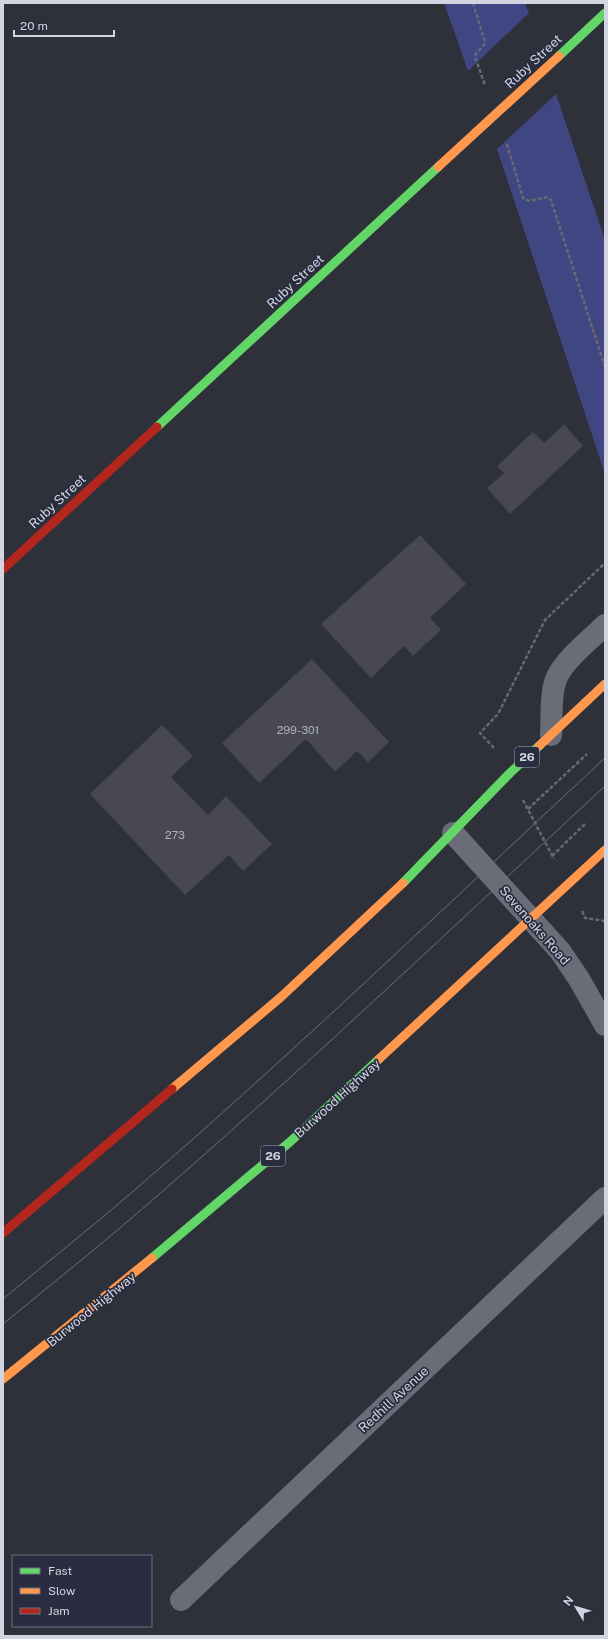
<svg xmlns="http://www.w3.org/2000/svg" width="608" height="1639" font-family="'Public Sans',sans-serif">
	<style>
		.green { fill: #3f4681 }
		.building { fill: #474851 }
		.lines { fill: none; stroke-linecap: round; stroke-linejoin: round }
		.path { stroke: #676972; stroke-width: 2.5; stroke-dasharray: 4 2; stroke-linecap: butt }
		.street { stroke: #6a6c77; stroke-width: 22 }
		.fast { stroke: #63d668; stroke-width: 9 }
		.slow { stroke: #ff974d; stroke-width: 9 }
		.jam { stroke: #b3261e; stroke-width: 9 }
		.tram { stroke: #6a6c76; stroke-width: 1 }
		.labels { text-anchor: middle; stroke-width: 3.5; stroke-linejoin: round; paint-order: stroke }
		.number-label { font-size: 11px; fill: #afb2bd }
		.shield { fill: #292d3f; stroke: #9fa3b0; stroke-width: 1 }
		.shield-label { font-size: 12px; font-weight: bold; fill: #d2d5e1 }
		.street-label { font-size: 13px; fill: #d2d5e1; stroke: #292d3f }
	</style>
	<rect width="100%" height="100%" fill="#2e303a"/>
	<g class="green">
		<polygon points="444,3 525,3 529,13 468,71"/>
		<polygon points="556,94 605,240 605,474 497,149"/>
	</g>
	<g class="building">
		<polygon points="564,424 583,446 510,514 487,488 504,473 497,466 533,432 544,443"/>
		<polygon points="420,535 466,584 430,618 441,630 413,656 404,646 371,678 321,624"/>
		<polygon points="312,659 389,742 368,762 357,751 335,772 306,739 259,783 222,743"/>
		<polygon points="162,725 193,756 171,777 208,815 226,796 272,844 243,871 229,855 185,895 90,794"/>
	</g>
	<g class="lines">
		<g class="path">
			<path d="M473,3L485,42C483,49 476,50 475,57L485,85"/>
			<polyline points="507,144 523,198 529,201 547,197 551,200 605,367"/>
			<polyline points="494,748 480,733 498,714 545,620 605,563"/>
			<polyline points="523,800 554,859"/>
			<polyline points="528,809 587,754"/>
			<polyline points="552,856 585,824"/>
			<polyline points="582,911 585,918 605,921"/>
		</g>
		<g class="street">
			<path d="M551,735C552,719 550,691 557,677C566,658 590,640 605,625"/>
			<polyline points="453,833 560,951 579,979 605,1025"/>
			<polyline points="181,1600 605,1198"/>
		</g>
		<g class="fast">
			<polyline points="559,56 605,13"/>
			<polyline points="157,427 438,167"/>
			<polyline points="403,883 510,773 539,746"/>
			<polyline points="152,1258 291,1141 379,1059"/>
		</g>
		<g class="slow">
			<polyline points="438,167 559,56"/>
			<polyline points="539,746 605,684"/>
			<polyline points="379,1059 605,850"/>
			<polyline points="172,1089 281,997 403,883"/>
			<polyline points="3,1379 152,1258"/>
		</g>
		<g class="jam">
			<polyline points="3,569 157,427"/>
			<polyline points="3,1233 172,1089"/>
		</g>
		<g class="tram">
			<path d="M3,1299C50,1260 98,1222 144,1182C302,1045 452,900 605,758"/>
			<path d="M3,1324C54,1282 106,1241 156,1197C309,1064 456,924 605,786"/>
		</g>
	</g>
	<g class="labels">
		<g class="number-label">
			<text x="298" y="734">299-301</text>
			<text x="175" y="839">273</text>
		</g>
		<g class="shield">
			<rect x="515" y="747" width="24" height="20" rx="3"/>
			<rect x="261" y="1146" width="24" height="20" rx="3"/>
		</g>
		<g class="shield-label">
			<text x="527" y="761">26</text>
			<text x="273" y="1160">26</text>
		</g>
		<g class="street-label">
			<text transform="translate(533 61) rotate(-43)" y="5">Ruby Street</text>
			<text transform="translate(295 281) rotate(-43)" y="5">Ruby Street</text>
			<text transform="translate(57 501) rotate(-43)" y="5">Ruby Street</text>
			<text transform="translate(535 925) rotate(49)" y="5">Sevenoaks Road</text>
			<text transform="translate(337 1098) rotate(-42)" y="5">Burwood Highway</text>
			<text transform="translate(91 1309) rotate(-39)" y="5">Burwood Highway</text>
			<text transform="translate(393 1399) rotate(-43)" y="5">Redhill Avenue</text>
		</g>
	</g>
	<rect width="608" height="1639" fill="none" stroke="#d2d5e1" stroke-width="8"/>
	<rect x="12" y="1555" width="140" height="72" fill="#292d3f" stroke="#6d7080"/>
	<rect x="20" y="1568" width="20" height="6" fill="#63d668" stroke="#6d7080"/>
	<text x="48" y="1575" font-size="12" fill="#d2d5e1">Fast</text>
	<rect x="20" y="1588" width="20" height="6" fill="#ff974d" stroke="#6d7080"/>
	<text x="48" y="1595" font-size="12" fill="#d2d5e1">Slow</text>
	<rect x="20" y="1608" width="20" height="6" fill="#b3261e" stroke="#6d7080"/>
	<text x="48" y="1615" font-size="12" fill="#d2d5e1">Jam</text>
	<g transform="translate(576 1607) rotate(308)" stroke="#292d3f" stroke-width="3" paint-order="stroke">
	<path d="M0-3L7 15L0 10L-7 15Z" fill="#d2d5e1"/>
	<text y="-6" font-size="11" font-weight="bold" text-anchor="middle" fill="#d2d5e1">N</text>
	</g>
	<path d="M14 30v6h100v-6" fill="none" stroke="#d2d5e1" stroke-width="2"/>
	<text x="20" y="30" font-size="12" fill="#d2d5e1" stroke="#292d3f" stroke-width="3" paint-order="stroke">20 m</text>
</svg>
